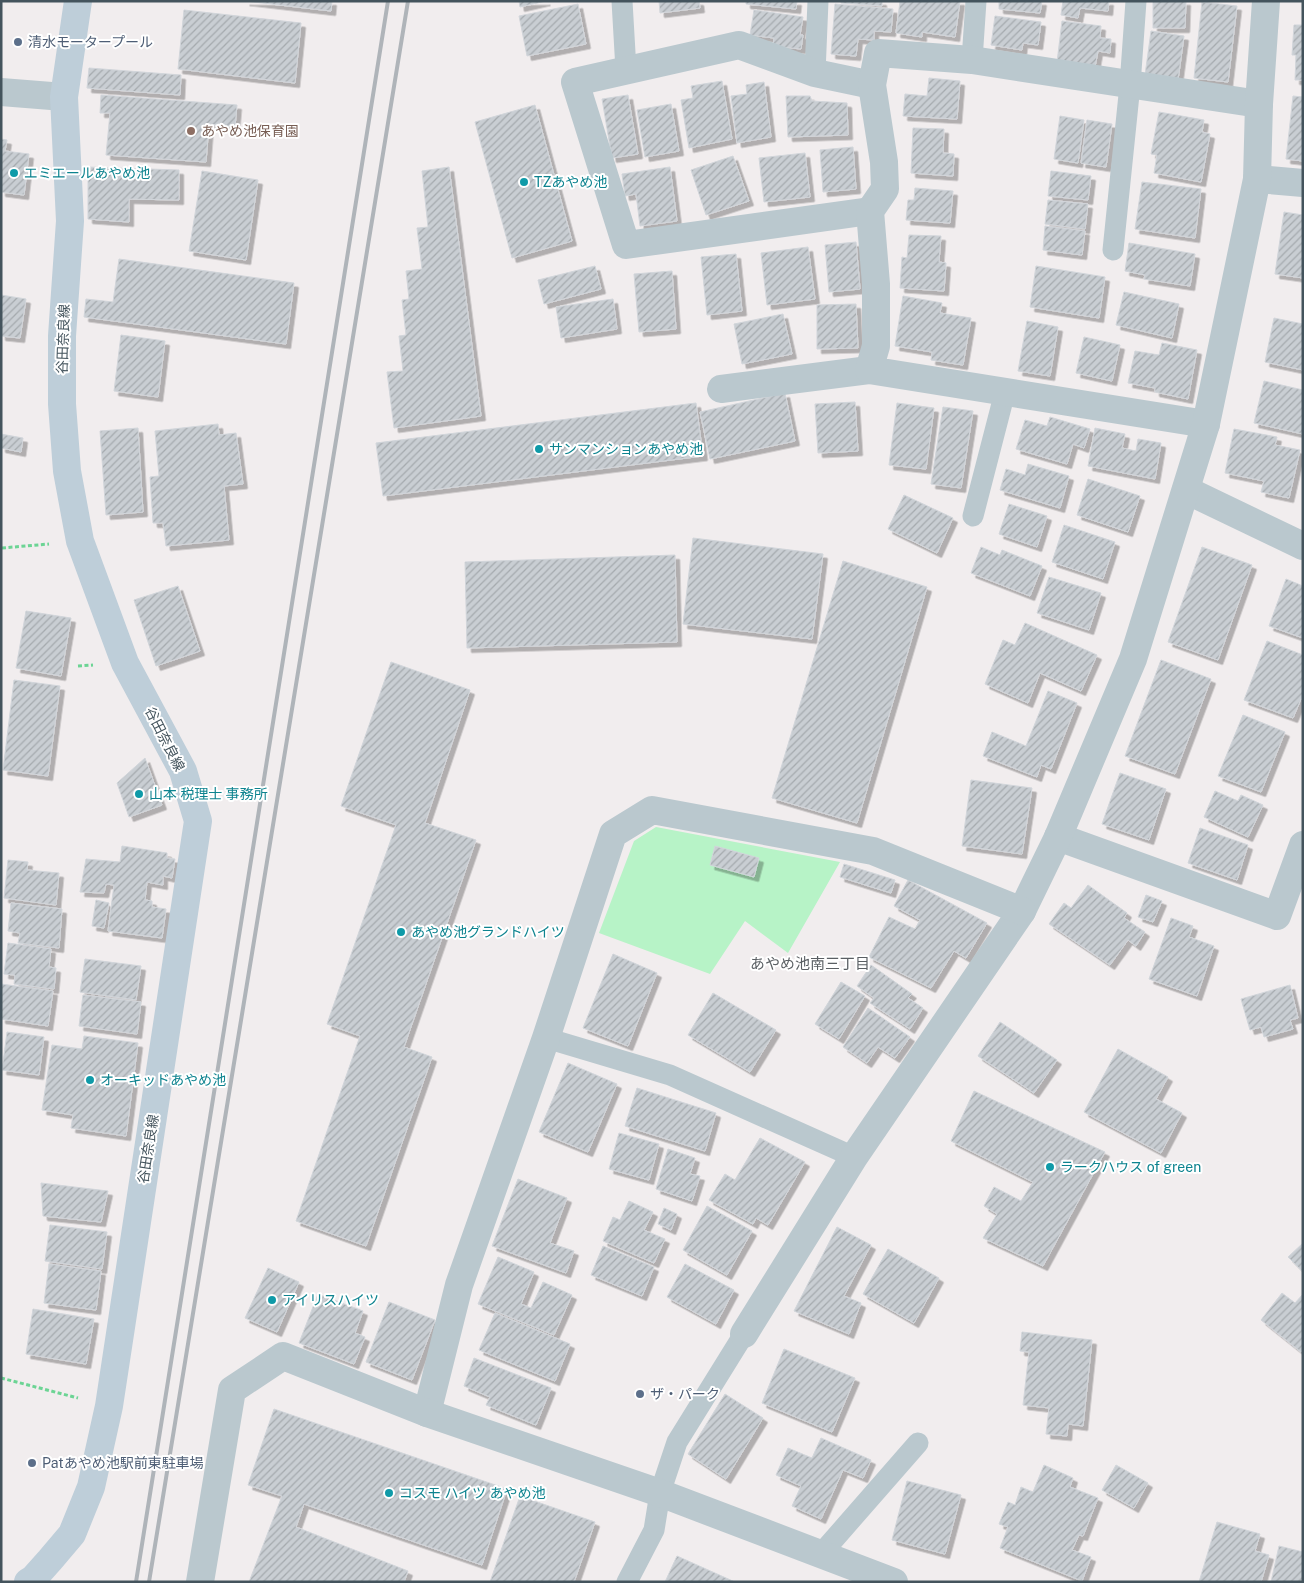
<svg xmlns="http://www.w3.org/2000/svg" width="1304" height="1583" font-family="'Public Sans','Noto Sans JP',sans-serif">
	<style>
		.park { fill: #b7f3c7 }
		.building { fill: url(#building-hatch); stroke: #d1d5da; filter: url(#shadow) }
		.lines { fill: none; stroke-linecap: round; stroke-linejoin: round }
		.path { stroke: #6cd494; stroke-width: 3; stroke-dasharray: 4 2.5; stroke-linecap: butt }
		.lane { stroke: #bac8ce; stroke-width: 21 }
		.street { stroke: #bac8ce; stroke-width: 28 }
		.secondary { stroke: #beced9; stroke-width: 28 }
		.rail { stroke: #afb4b9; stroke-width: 4 }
		.service-dot { fill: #5c6f8a; stroke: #fff; stroke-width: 2 }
		.education-dot { fill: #8d6e63; stroke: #fff; stroke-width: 2 }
		.culture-dot { fill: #0f9aa8; stroke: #fff; stroke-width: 2 }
		.labels { text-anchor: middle; stroke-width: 4; stroke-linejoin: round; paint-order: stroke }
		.service-label { font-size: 14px; fill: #4e5e75; stroke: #fff; text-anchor: start }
		.education-label { font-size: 14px; fill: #785e54; stroke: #fff; text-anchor: start }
		.culture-label { font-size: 14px; fill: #0d838f; stroke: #fff; text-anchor: start }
		.street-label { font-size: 14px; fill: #44545d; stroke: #fff }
		.neighbourhood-label { font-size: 15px; fill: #5a5f63; stroke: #fff }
	</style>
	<defs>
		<pattern id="building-hatch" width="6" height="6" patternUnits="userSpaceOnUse" patternTransform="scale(1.25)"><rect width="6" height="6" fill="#c9ced3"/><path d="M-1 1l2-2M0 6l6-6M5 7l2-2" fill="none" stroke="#a5aaae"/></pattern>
		<filter id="shadow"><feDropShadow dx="4.5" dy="4.5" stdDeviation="0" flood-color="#0004"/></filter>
	</defs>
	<rect width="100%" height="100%" fill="#f1edee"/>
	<polygon class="park" points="656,827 840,862 788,953 745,921 710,974 599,933 634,841"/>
	<g class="building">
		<polygon points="245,1 332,1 331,11"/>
		<polygon points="519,1 546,1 520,7"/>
		<polygon points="659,1 699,1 700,8 660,13"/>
		<polygon points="746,1 797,1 796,9 746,4"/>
		<polygon points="841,1 882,1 882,6 841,3"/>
		<polygon points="900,1 960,1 955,37 922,32 922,37 896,33"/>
		<polygon points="999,1 1042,1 1040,13 999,9"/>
		<polygon points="1063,1 1109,1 1108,11 1080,8 1078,18 1061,15"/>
		<polygon points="1153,1 1186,1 1185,28 1153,28"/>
		<polygon points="1202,2 1237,6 1228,82 1194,78"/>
		<polygon points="578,4 586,44 527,56 519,16"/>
		<polygon points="835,4 893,9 891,32 874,31 874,40 858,39 856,56 831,54"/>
		<polygon points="184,10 301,23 295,83 178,69"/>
		<polygon points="754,10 803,17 800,35 803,35 801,49 773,46 774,38 750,35"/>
		<polygon points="995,16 1041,22 1038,45 1023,43 1022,50 991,45"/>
		<polygon points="1062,21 1101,26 1100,38 1111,39 1110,53 1098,51 1095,67 1057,62"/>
		<polygon points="1294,25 1303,25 1303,80 1295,80 1296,55 1292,55"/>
		<polygon points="1151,31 1184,36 1178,80 1145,75"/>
		<polygon points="89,68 181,75 180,95 87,88"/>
		<polygon points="929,78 960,81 957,119 903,116 905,94 927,96"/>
		<polygon points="722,81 732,139 689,148 681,100 693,98 691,86"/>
		<polygon points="764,82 771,137 737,143 731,96 747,94 746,85"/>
		<polygon points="101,95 237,105 235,127 209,124 206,162 106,155 110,113 100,113"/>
		<polygon points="628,95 638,154 612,158 602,99"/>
		<polygon points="786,96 810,96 812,101 847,103 848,135 788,137"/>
		<polygon points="1293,96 1303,97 1303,161 1286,159"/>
		<polygon points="671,104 679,151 645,157 637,110"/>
		<polygon points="535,105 572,241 512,258 475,122"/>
		<polygon points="1159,112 1204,120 1202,132 1210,134 1201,182 1154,173 1157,155 1151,154"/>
		<polygon points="1060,116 1084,120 1078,163 1054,159"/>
		<polygon points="1087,120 1112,124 1106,167 1081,163"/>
		<polygon points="913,128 944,129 943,153 954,154 953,176 911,173"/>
		<polygon points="1,139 7,140 5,151 29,154 24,195 1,192"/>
		<polygon points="853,147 856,189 823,192 820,150"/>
		<polygon points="805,153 810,197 764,202 759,158"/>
		<polygon points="733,156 749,201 706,215 691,170"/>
		<polygon points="88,167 179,170 179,200 129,199 129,222 88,219"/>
		<polygon points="449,167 481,416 394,428 387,372 403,371 399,336 406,335 402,300 409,299 406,271 422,269 417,228 428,227 422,171"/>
		<polygon points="670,167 677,221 640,226 636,194 625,196 622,174"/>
		<polygon points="202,171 258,180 246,260 189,251"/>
		<polygon points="1051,171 1091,176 1088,200 1048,196"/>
		<polygon points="1142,182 1201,189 1195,238 1135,229"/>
		<polygon points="915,188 953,191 950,223 906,220 908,200 914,200"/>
		<polygon points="1048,200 1088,204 1085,229 1045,224"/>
		<polygon points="1284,212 1303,215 1303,278 1275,274"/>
		<polygon points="1045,226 1085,231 1082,255 1043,250"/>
		<polygon points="909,235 941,236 939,262 946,263 944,291 900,288 902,257 907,258"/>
		<polygon points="856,242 860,289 829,292 825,245"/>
		<polygon points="1129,243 1195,254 1190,286 1144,279 1145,275 1125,271"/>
		<polygon points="808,247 815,299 767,305 761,253"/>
		<polygon points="736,254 742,311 707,315 701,257"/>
		<polygon points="119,259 294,283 286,344 84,317 86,299 113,302"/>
		<polygon points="595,266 601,289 544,304 538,280"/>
		<polygon points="1036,266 1105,277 1099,318 1030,307"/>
		<polygon points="672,271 676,329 639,332 634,274"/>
		<polygon points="1124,292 1179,304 1172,338 1116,325"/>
		<polygon points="1,295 26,299 20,338 1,336"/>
		<polygon points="903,296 942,303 940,313 971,318 963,365 931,360 932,352 895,346"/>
		<polygon points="613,299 617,329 561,338 556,307"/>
		<polygon points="856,304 858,348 817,349 817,305"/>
		<polygon points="783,314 792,354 742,364 734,324"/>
		<polygon points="1274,318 1303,324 1303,370 1265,362"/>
		<polygon points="1027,321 1058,327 1050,376 1018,371"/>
		<polygon points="121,335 165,341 158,397 114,391"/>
		<polygon points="1084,337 1120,345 1112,381 1076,373"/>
		<polygon points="1162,343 1197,350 1188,399 1155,392 1155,388 1128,383 1135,351 1159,355"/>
		<polygon points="1264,381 1303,390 1303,434 1254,423"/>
		<polygon points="785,393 795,441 710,459 700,412"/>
		<polygon points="855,402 858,451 818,453 815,404"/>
		<polygon points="696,403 703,456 383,496 376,443"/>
		<polygon points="897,403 934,408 926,469 889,465"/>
		<polygon points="943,407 973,411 961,488 931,484"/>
		<polygon points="1050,417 1090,429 1084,448 1073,444 1067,464 1016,449 1025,420 1047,426"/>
		<polygon points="218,424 219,435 236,433 243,484 224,486 229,540 166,546 163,523 153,523 150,477 159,476 155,431"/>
		<polygon points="138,428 143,512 106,515 100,431"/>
		<polygon points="1095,428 1125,434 1122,448 1136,451 1138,439 1161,443 1155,479 1088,466"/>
		<polygon points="1234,429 1277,437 1275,445 1300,450 1289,498 1261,492 1264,481 1225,473"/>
		<polygon points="1,434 23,438 21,452 1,448"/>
		<polygon points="1028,464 1069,476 1060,508 1000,490 1006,469 1025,475"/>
		<polygon points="1088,479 1140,496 1128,532 1077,515"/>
		<polygon points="904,495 953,518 937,553 888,529"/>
		<polygon points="1009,504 1047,516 1037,547 999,534"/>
		<polygon points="1064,525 1115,542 1103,579 1052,562"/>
		<polygon points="693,538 823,554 812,639 683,624"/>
		<polygon points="981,547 1000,555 1002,550 1042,566 1030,596 971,573"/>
		<polygon points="1202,547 1252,565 1218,660 1168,642"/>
		<polygon points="675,555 677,642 467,648 465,562"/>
		<polygon points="843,561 927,587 857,823 772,798"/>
		<polygon points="1049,577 1101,593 1089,630 1037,613"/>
		<polygon points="1286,579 1303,586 1303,638 1269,626"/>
		<polygon points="178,586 200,651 156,666 134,600"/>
		<polygon points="26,611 71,618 61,676 16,668"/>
		<polygon points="1025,623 1097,655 1081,691 1040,673 1028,703 985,684 1003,640 1015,645"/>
		<polygon points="1267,641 1303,655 1303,699 1301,699 1293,718 1244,700"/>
		<polygon points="1161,660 1211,679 1175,774 1125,756"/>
		<polygon points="391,662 470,690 425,823 476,840 404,1047 432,1057 366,1246 296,1221 360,1036 327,1024 396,825 341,806"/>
		<polygon points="14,680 60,686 48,776 3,770"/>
		<polygon points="1048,691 1077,703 1051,769 1041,765 1037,777 983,756 992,732 1026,746"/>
		<polygon points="1243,715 1285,732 1261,792 1218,776"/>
		<polygon points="145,758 162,805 129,817 117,783"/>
		<polygon points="1120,773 1166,789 1149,840 1102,824"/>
		<polygon points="971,780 1032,788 1022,854 962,846"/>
		<polygon points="1215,791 1238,801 1241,795 1263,805 1248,837 1204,817"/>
		<polygon points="1200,828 1248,845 1237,880 1188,863"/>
		<polygon points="122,846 167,853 167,858 175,859 172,878 163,876 163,885 147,882 145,900 152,901 152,907 166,909 162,938 108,931 114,885 106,884 104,893 80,892 86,859 120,862"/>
		<polygon points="715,846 759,858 754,877 710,865"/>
		<polygon points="8,860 28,862 27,870 59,873 56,905 4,898"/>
		<polygon points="844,864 895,880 891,893 840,877"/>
		<polygon points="908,880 987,923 966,958 954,951 931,988 869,957 889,917 915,929 920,920 894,906"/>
		<polygon points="1088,885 1127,913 1124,918 1145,932 1136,946 1128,940 1110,965 1049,924 1064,903 1071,908"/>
		<polygon points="1146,895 1162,901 1153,922 1138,917"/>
		<polygon points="96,900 109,903 104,928 92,926"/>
		<polygon points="11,903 62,909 59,948 18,943 20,933 8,931"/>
		<polygon points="1171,918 1193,926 1189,937 1214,946 1197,996 1149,979"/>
		<polygon points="8,943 51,949 49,967 56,968 54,989 14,984 15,975 4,974"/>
		<polygon points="613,954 657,973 628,1046 583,1028"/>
		<polygon points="85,959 141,966 136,1000 80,992"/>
		<polygon points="871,965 912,994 908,998 923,1008 910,1029 870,1003 874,998 857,986"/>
		<polygon points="841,982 865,996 839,1039 815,1024"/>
		<polygon points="1,984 53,991 48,1026 1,1019"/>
		<polygon points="1290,985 1298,1018 1290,1020 1293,1029 1264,1037 1261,1027 1250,1030 1241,999"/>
		<polygon points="713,993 776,1030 750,1072 688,1035"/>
		<polygon points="83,995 141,1002 137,1034 79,1026"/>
		<polygon points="868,1008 910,1037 895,1058 878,1047 867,1063 843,1047"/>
		<polygon points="1000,1022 1057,1060 1034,1093 978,1056"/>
		<polygon points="7,1032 44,1037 39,1075 2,1070"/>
		<polygon points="84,1036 138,1043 126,1136 71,1128 73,1115 42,1110 52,1045 82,1049"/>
		<polygon points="1118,1049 1168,1077 1156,1099 1182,1113 1161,1153 1084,1112"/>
		<polygon points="568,1063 617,1084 588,1152 539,1132"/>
		<polygon points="637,1088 716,1113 705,1151 625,1126"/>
		<polygon points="974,1091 1105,1152 1043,1266 983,1238 997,1214 984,1206 994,1187 1021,1201 1033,1182 951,1141"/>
		<polygon points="619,1133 659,1144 649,1180 609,1169"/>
		<polygon points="760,1138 805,1162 768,1225 756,1218 753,1224 709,1200 725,1174 735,1180"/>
		<polygon points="668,1149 695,1158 690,1174 700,1176 692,1201 656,1189"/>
		<polygon points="518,1179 567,1198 550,1243 574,1251 566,1273 492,1246"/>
		<polygon points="41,1183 108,1191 101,1222 43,1216"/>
		<polygon points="629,1201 653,1212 644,1230 665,1239 654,1263 603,1241 613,1217 620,1220"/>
		<polygon points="707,1206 752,1231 727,1275 683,1250"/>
		<polygon points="664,1208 677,1214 671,1230 658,1224"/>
		<polygon points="50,1225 107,1232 102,1269 45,1261"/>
		<polygon points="837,1227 871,1245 844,1296 861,1303 849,1334 794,1311"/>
		<polygon points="1303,1243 1303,1272 1288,1257"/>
		<polygon points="603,1246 654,1267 642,1296 591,1275"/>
		<polygon points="888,1249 939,1278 914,1323 863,1294"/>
		<polygon points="498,1257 534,1272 521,1304 531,1308 543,1282 572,1295 554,1335 478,1304"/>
		<polygon points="49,1264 101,1271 96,1310 44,1303"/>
		<polygon points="685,1264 734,1290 716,1324 667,1297"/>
		<polygon points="268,1268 299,1282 277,1332 245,1318"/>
		<polygon points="1282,1293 1295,1303 1303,1294 1303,1349 1301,1352 1261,1320"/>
		<polygon points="318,1294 363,1311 355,1333 365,1337 354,1364 299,1343"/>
		<polygon points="389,1302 435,1320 412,1380 366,1362"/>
		<polygon points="33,1309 94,1319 86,1364 26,1354"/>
		<polygon points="495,1313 570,1344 555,1381 479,1350"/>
		<polygon points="1022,1332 1092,1340 1083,1426 1068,1424 1067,1436 1046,1434 1049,1408 1023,1405 1029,1352 1020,1351"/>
		<polygon points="784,1349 855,1378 832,1432 762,1403"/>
		<polygon points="474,1358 551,1388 536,1425 486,1405 490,1397 464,1386"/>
		<polygon points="725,1394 763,1418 726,1479 688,1454"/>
		<polygon points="274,1409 507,1489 482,1565 304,1504 296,1527 408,1571 404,1582 249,1582 282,1496 248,1485"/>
		<polygon points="821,1438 871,1460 863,1478 843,1470 821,1519 792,1506 801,1486 776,1475 788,1448 812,1458"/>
		<polygon points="1044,1465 1073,1478 1070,1487 1098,1498 1083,1536 1079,1535 1072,1550 1091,1557 1082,1581 1000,1548 1008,1527 999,1524 1008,1502 1015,1505 1021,1487 1033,1492"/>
		<polygon points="1116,1465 1148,1483 1134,1508 1102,1490"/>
		<polygon points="907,1481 961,1495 945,1554 892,1540"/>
		<polygon points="520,1496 595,1522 574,1582 490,1582"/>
		<polygon points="1217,1522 1260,1534 1255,1551 1269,1555 1261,1582 1199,1582"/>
		<polygon points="1279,1546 1303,1552 1303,1582 1271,1582"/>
		<polygon points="677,1556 735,1582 665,1582"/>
	</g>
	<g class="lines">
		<g class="path">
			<polyline points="2,548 49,544"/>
			<polyline points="78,666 93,665"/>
			<polyline points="1,1378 78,1398"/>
		</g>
		<g class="lane">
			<polyline points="622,1 626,70"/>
			<polyline points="972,60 976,1"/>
			<polyline points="815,73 818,1"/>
			<polyline points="1113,250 1130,85 1136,1"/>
			<polyline points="973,516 1005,392"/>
			<polyline points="546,1038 670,1075 854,1157"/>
			<polyline points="821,1554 918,1443"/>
			<polyline points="627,1582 654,1530 660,1493 677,1442 744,1334"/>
		</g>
		<g class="street">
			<polyline points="1,92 64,97"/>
			<polyline points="1257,179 1303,183"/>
			<polyline points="870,211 626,245 575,82 739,45 815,73 872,85"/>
			<polyline points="721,389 869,370"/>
			<polyline points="1206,424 869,370 876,346 876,284 870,211 885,189 884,162 872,85 878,53 972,60 1259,104"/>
			<polyline points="1186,490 1303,546"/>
			<polyline points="1058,837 1277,916 1303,845"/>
			<polyline points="744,1334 854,1157 1022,911 1058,837 1133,659 1206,424 1257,179 1259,104 1266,1"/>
			<polyline points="427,1413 459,1285 546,1038 613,834 652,810 873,851 1022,911"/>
			<polyline points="200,1582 232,1390 283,1356 427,1413 660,1493 894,1582"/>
		</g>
		<polyline class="secondary" points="28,1582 33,1579 50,1560 72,1534 91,1487 109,1406 198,821 183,771 125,663 80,541 67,471 62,404 62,336 70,221 64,97 78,1"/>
		<g class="rail">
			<polyline points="136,1582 388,1"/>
			<polyline points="149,1582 408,1"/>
		</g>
	</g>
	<g class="service-dot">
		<circle cx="18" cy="42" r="5"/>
		<circle cx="640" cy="1394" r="5"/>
		<circle cx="32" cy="1463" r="5"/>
	</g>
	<circle class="education-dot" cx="191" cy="131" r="5"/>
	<g class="culture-dot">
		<circle cx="14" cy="173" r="5"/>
		<circle cx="524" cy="182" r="5"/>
		<circle cx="539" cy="449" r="5"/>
		<circle cx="139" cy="794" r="5"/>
		<circle cx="401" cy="932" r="5"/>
		<circle cx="90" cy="1080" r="5"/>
		<circle cx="1050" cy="1167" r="5"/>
		<circle cx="272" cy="1300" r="5"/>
		<circle cx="389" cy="1493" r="5"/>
	</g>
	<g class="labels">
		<g class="service-label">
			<text x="28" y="47">清水モータープール</text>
			<text x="650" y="1399">ザ・パーク</text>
			<text x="42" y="1468">Patあやめ池駅前東駐車場</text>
		</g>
		<g class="education-label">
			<text x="201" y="136">あやめ池保育園</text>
		</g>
		<g class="culture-label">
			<text x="24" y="178">エミエールあやめ池</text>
			<text x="534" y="187">TZあやめ池</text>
			<text x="549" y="454">サンマンションあやめ池</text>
			<text x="149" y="799">山本 税理士 事務所</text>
			<text x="411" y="937">あやめ池グランドハイツ</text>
			<text x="100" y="1085">オーキッドあやめ池</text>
			<text x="1060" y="1172">ラークハウス of green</text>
			<text x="282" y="1305">アイリスハイツ</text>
			<text x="399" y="1498">コスモ ハイツ あやめ池</text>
		</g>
		<g class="street-label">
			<text transform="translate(63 339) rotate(-88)" y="5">谷田奈良線</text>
			<text transform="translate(165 739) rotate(63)" y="5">谷田奈良線</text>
			<text transform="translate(148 1149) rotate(-81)" y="5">谷田奈良線</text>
		</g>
		<g class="neighbourhood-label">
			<text x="810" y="969">あやめ池南三丁目</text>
		</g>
	</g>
	<rect width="1304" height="1583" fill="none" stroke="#44545d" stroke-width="5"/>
</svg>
